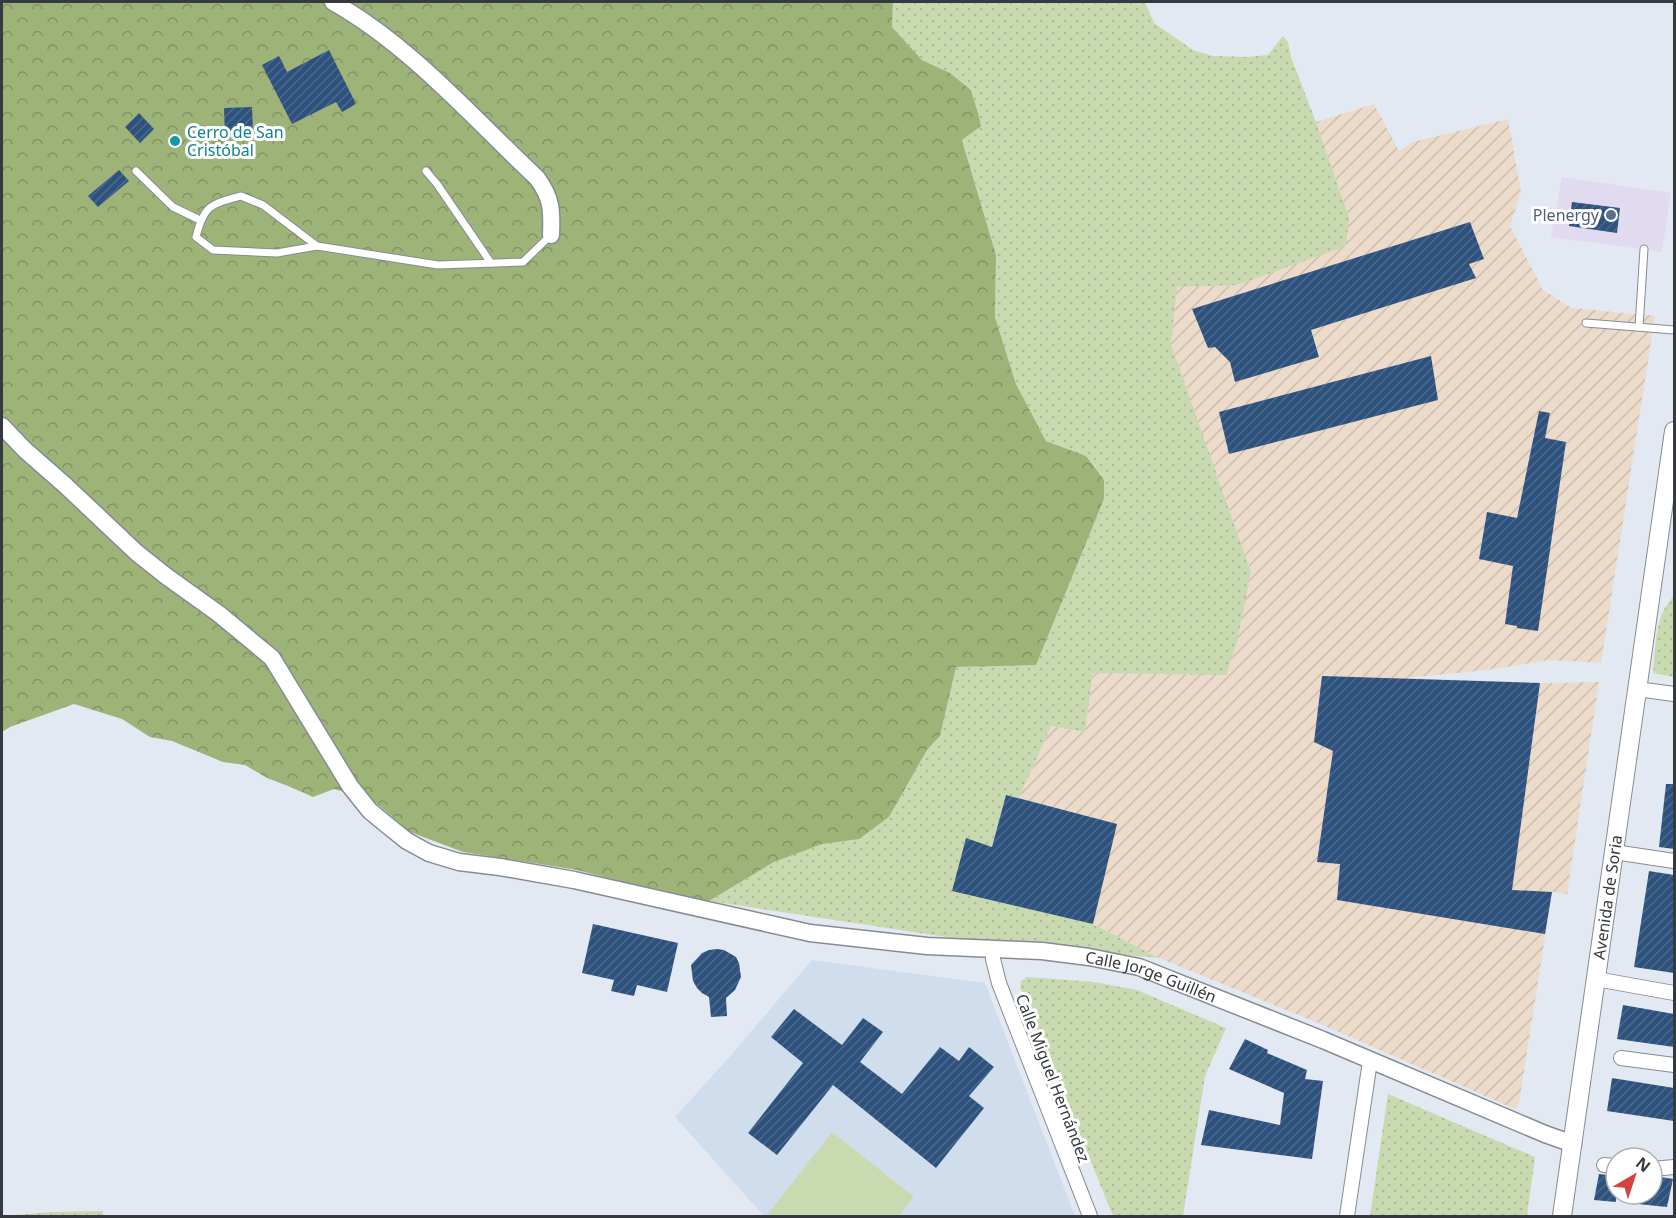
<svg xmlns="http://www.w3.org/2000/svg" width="1676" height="1218" font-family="'Noto Sans',sans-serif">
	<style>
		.commercial { fill: #e2daef }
		.industrial { fill: url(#industrial-furrows) }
		.built { fill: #d0ddec }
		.grass { fill: url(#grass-dots) }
		.forest { fill: url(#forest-crowns) }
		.pitch { fill: #cadab0 }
		.building { fill: url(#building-hatch) }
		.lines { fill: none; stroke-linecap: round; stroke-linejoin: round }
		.service-casing { stroke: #858c94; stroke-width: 9 }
		.minor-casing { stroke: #858c94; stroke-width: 16 }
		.tertiary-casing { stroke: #858c94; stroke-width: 19 }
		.secondary-casing { stroke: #858c94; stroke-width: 20 }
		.service { stroke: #fff; stroke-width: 7 }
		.minor { stroke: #fff; stroke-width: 14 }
		.tertiary { stroke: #fff; stroke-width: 16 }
		.secondary { stroke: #fff; stroke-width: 18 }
		.culture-dot { fill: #0f9aa8; stroke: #fff; stroke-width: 2 }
		.service-dot { fill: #5c6f8a; stroke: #fff; stroke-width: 2 }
		.labels { text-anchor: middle; stroke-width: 6; stroke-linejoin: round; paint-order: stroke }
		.culture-label { font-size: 16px; fill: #0d838f; stroke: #fff; text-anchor: start }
		.service-label { font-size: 16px; fill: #4e5e75; stroke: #fff; text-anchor: end }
		.street-label { font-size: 16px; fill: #36393d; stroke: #fff }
	</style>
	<defs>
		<pattern id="industrial-furrows" width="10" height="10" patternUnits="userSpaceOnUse" patternTransform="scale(1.5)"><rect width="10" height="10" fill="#ecdbca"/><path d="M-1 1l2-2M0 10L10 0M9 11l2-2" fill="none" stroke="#cbbdae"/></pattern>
		<pattern id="grass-dots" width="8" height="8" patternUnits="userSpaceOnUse" patternTransform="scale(1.5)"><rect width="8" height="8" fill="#cadab0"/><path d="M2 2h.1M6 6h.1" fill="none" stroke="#aebc98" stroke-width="1.8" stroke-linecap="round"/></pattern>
		<pattern id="forest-crowns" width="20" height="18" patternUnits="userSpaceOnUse" patternTransform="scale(1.5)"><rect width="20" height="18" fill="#9eb378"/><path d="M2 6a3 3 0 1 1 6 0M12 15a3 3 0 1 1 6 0" fill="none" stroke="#829364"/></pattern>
		<pattern id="building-hatch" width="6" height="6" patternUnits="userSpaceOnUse" patternTransform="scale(1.5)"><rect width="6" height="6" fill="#2e527e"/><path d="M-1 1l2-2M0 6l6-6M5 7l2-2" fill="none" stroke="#4c698c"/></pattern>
	</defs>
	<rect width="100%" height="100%" fill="#e2e9f2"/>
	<polygon class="commercial" points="1562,177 1671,193 1662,252 1551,237"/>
	<polygon class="industrial" points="1374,104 1399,151 1413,142 1508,119 1521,192 1510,226 1543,290 1572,308 1655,316 1601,663 1549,660 1488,670 1405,678 1540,683 1599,682 1567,894 1552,892 1519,1103 1515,1109 1318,1023 1159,958 1093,924 952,891 966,838 992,847 1006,795 1019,798 1051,726 1085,732 1093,673 1251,572 1171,344 1176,287 1237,285 1349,217 1316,122"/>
	<polygon class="built" points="812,960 985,983 1075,1216 764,1216 675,1117 733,1053"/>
	<g class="grass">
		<polygon points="893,2 1145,2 1154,23 1193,50 1213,56 1248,57 1268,55 1283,36 1288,42 1291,57 1316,122 1349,217 1346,246 1237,285 1177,287 1171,344 1251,572 1237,641 1226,675 1093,673 1085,732 1051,726 1019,798 1006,795 992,847 966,838 952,891 1093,924 1159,958 966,940 709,901 774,862 889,817 927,750 940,736 956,667 1036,664 1104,499 1086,456 1046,441 1016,384 995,317 996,255 962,139 980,126 978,113 971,90 950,73 922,60 892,27"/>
		<path d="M1674,596V677L1653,673C1656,647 1654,616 1674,596Z"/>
		<polygon points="1027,977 1094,982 1137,990 1226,1028 1205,1076 1183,1216 1113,1216 1020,987 1021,981"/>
		<polygon points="1388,1094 1535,1157 1527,1216 1370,1216"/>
		<polygon points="103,1211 103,1216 2,1216 51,1212"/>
	</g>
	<polygon class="forest" points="2,2 893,2 892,27 922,60 950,73 971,90 978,113 981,126 962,140 996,255 995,317 1016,384 1046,441 1086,456 1104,480 1104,499 1036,665 956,667 940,736 927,750 889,817 859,839 822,844 774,862 709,901 661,892 577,870 463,852 410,832 371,799 334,789 313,797 288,786 267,778 245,765 223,762 172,741 150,737 122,719 74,704 10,727 2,732"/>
	<polygon class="pitch" points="832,1132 914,1197 899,1216 771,1216 768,1214"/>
	<g class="building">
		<polygon points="329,50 356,104 342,112 336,102 292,124 262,65 279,56 287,72"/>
		<polygon points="252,107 253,134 225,136 224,108"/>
		<polygon points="139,113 154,129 140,143 125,127"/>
		<polygon points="119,170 129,181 98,207 88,196"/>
		<polygon points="1572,202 1620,208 1617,233 1569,226"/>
		<polygon points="1470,222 1484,259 1469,264 1476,278 1311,330 1319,357 1235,382 1230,362 1215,347 1208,348 1192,309"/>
		<polygon points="1431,356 1438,400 1229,454 1219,412"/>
		<polygon points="1539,411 1550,413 1545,438 1566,442 1538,631 1517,628 1517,626 1505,624 1513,566 1479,559 1487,512 1517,518"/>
		<polygon points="1322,676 1540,683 1512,890 1552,892 1545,934 1337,900 1340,864 1317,862 1333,751 1314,742"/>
		<polygon points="1666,784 1674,784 1674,849 1659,847"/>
		<polygon points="1006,795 1117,824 1093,924 952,891 966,838 992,847"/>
		<polygon points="1649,871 1674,875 1674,973 1634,967"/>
		<polygon points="593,924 678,943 667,992 637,985 634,996 611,991 614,980 582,973"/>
		<polygon points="717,949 724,950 736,957 739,963 741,977 735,990 726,998 727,1016 711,1017 709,997 702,993 697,988 693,981 691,965 702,953 709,950"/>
		<polygon points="1623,1005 1674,1014 1674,1047 1617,1039"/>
		<polygon points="794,1009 842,1045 863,1018 883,1032 860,1062 902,1094 940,1047 959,1061 969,1047 994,1067 969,1096 984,1108 936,1168 833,1085 777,1155 748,1133 803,1063 771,1037"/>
		<polygon points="1245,1039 1268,1050 1267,1053 1307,1070 1305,1079 1323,1081 1312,1159 1201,1145 1209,1110 1280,1125 1284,1093 1229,1069"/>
		<polygon points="1612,1078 1674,1088 1674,1121 1607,1111"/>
		<polygon points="1599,1174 1616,1176 1616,1202 1594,1200"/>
		<polygon points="1661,1177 1673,1179 1667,1207 1628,1203 1629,1194 1652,1194 1652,1180 1654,1180 1655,1178"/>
	</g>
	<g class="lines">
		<defs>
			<g id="service">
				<polyline points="136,171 173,207 200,220"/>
				<polyline points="426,171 437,184 491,263"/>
				<path d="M241,196L263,205L317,246L277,253L213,250L196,237C204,205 211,204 241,196Z"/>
				<polyline points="317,246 438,265 523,262 551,235"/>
				<polyline points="1586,323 1674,330"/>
				<polyline points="1639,327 1644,249"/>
			</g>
			<g id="minor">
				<polyline points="1637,689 1674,694"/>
				<polyline points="1614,852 1674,861"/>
				<polyline points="993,949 993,959 999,983 1090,1216"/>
				<polyline points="1596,979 1674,993"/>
				<polyline points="1621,1058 1674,1065"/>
				<polyline points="1604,1165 1616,1166"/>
				<polyline points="1652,1169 1674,1167"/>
				<polyline points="1347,1216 1370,1061"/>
			</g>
			<g id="tertiary">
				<path d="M333,2C411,46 472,117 537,178C552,198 552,211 551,235"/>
				<path id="s1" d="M2,426L25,450L66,486L137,553L166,576L219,614L272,658L350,786L370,811L387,825L407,841L429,853L459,862L500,867L574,880L810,933L927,946L1042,951L1089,957L1139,967L1323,1040L1545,1134L1573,1144"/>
			</g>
			<g id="secondary">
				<path id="s2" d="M1562,1216L1674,431"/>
			</g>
		</defs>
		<use href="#service" class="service-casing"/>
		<use href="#minor" class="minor-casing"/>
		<use href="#tertiary" class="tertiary-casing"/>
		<use href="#secondary" class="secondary-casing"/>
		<use href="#service" class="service"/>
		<use href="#minor" class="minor"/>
		<use href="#tertiary" class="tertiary"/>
		<use href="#secondary" class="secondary"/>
	</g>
	<circle class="culture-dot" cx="175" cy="141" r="6"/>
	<circle class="service-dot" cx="1611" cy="215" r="6"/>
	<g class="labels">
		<g class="culture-label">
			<text x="187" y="138">Cerro de San<tspan x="187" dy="18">Cristóbal</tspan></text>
		</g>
		<g class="service-label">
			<text x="1599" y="221">Plenergy</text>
		</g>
		<g class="street-label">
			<text dy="6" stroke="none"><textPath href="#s2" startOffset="322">Avenida de Soria</textPath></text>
			<text dy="6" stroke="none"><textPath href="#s1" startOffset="1346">Calle Jorge Guillén</textPath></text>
			<text transform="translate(1053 1078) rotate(69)" y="6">Calle Miguel Hernández</text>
		</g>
	</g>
	<rect width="1676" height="1218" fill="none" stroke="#36393d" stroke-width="6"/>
	<g transform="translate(1634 1176) rotate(39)"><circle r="28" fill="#ffffff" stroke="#afb0b1" stroke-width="1.5"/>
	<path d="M0-4.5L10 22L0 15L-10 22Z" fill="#d24440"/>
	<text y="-9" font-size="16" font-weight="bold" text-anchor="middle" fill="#36393d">N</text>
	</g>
</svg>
